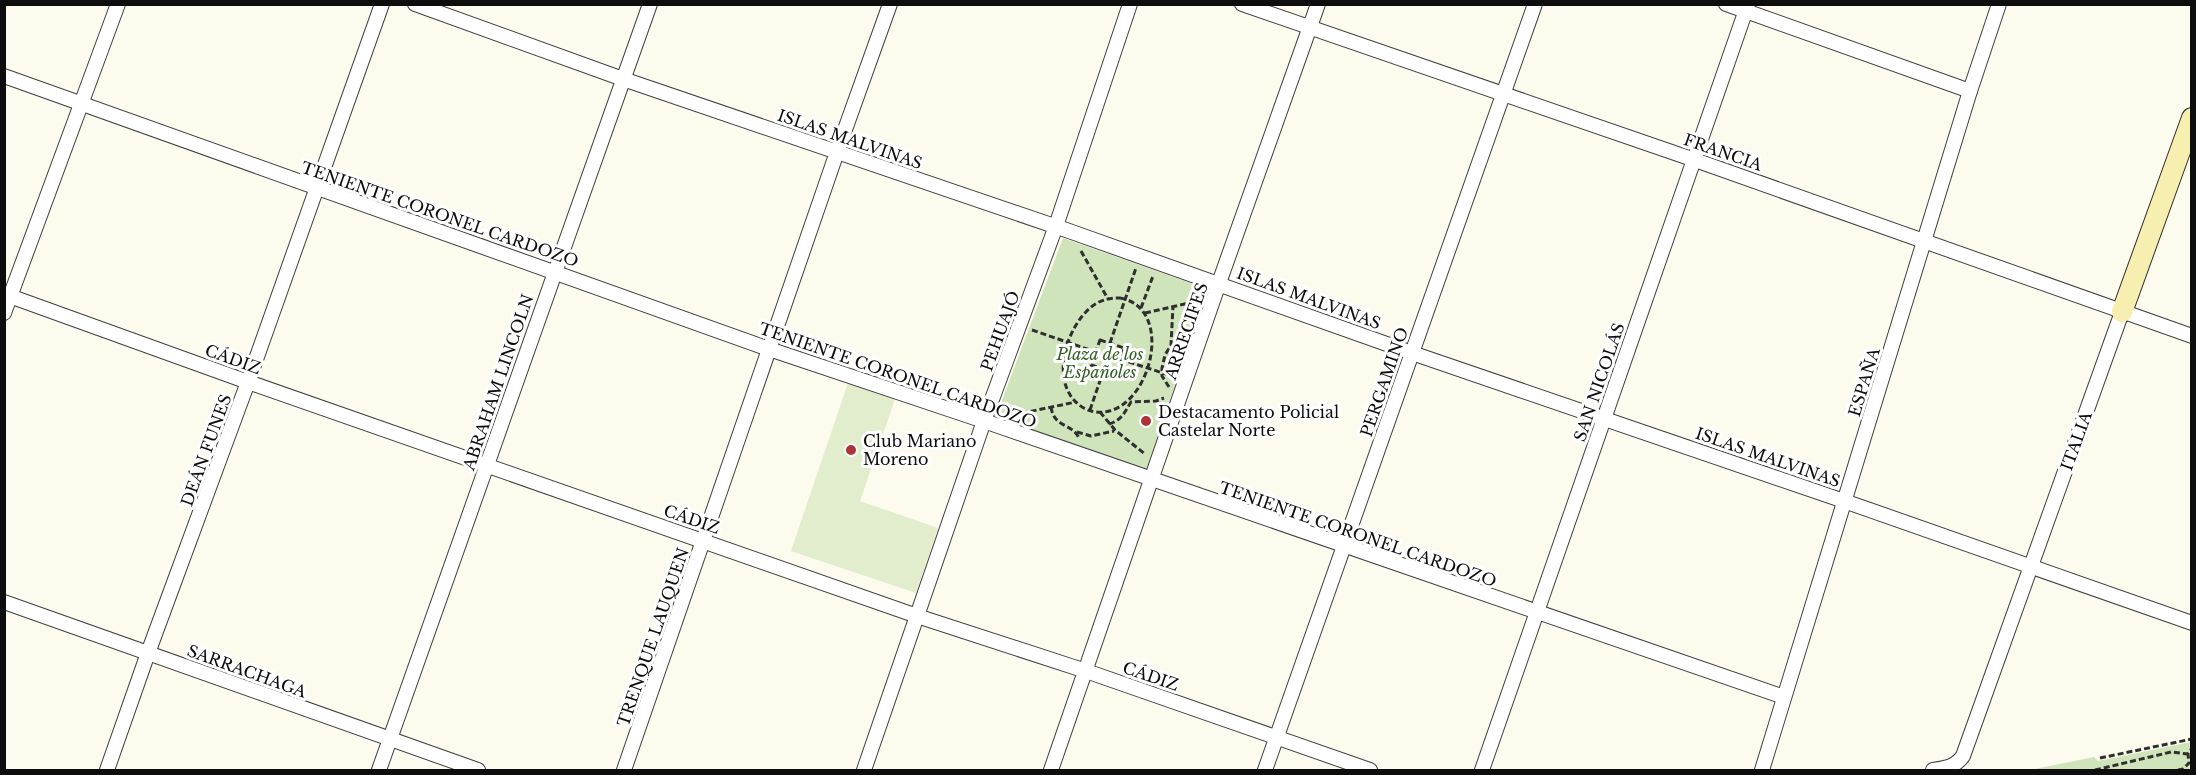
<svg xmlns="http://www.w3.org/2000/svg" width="2196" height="775" font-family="'Libre Baskerville',serif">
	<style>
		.park { fill: #d0e4bb }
		.pitch { fill: #e1edcc }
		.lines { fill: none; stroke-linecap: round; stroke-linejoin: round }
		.street-casing { stroke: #404040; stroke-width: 16 }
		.secondary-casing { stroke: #2f2f2f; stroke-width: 22 }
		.path { stroke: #2f2f2f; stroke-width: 3; stroke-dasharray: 6 3; stroke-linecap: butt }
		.street { stroke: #fff; stroke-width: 14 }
		.secondary { stroke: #f7efaf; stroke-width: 20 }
		.poi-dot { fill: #af3238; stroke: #fff; stroke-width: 2 }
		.labels { text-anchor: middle; stroke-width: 6; stroke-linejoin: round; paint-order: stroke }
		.street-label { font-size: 16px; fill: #0d0d0d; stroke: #fff }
		.park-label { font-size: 16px; font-style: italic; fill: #2f5e23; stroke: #fff }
		.poi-label { font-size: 16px; fill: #0d0d0d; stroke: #fff; text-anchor: start }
	</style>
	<rect width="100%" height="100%" fill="#fdfaee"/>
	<g class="park">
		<polygon points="1063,238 1207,289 1146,471 995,419"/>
		<polygon points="2191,742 2191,770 2030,770 2094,757 2098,761"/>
	</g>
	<polygon class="pitch" points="848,383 895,399 860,501 938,528 916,593 791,551"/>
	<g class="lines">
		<defs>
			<g id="street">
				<polyline points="415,4 623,79 1069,231 1412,353 1844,501 2192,623"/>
				<polyline points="1242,4 1695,160 2192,336"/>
				<polyline points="1726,4 1970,91"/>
				<polyline points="4,76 769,349 984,421 1784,697"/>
				<polyline points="4,294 248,382 917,616 1086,671 1370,770"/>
				<polyline points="4,313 118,4"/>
				<polyline points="4,602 478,770"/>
				<polyline points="107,770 148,653 248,382 382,4"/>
				<polyline points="379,770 650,4"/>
				<polyline points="624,770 837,152 890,4"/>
				<polyline points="864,770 984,421 1056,226 1130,4"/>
				<polyline points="1051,770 1219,283 1318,4"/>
				<polyline points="1265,770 1535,4"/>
				<polyline points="1482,770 1748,4"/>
				<polyline points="1762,770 1970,91 1999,4"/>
				<path d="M1933,770C1946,768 1955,767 1963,756L2122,312"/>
			</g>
			<polyline id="secondary" points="2122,312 2192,118"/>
		</defs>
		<use href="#street" class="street-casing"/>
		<use href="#secondary" class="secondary-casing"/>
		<g class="path">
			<polyline points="1081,251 1108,299"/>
			<path d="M1120,298C1178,308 1149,418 1096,412C1087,411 1079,406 1073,399C1052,373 1068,327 1090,308C1099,300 1109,298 1120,298Z"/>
			<polyline points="1141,308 1153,276"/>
			<polyline points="1145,313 1198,301"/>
			<polyline points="1032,330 1096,352"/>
			<polygon points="1100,340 1124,348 1116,373 1091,365"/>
			<polyline points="1110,343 1136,268"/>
			<polyline points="1120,359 1172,376"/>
			<polyline points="1098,367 1096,373 1108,377 1110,371"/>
			<polyline points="1169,387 1162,376 1162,368 1165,355 1171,345 1173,306"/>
			<path d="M1051,407C1054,428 1072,423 1079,438"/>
			<polyline points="1090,410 1102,375"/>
			<polyline points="1100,412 1115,430 1145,454"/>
			<polyline points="1013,415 1076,402"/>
			<path d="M1109,424C1122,420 1124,413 1131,402L1156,401L1164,398"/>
			<polyline points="1077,432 1091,436 1114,431"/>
			<polyline points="2100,758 2192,739"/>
			<polyline points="2095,770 2171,752 2188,754"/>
			<polyline points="2178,770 2183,769 2189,763 2188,754 2192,748"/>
		</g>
		<use href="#street" class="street"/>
		<use href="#secondary" class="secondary"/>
	</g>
	<g class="poi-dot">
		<circle cx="1146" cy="421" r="6"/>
		<circle cx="851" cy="450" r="6"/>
	</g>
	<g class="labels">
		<g class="street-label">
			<text transform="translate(850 139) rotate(19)" y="6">ISLAS MALVINAS</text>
			<text transform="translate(1723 152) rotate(19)" y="6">FRANCIA</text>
			<text transform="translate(440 214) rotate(19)" y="6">TENIENTE CORONEL CARDOZO</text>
			<text transform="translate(1309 298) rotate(20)" y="6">ISLAS MALVINAS</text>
			<text transform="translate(1000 331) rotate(-70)" y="6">PEHUAJÓ</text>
			<text transform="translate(1186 331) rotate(-71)" y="6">ARRECIFES</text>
			<text transform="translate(233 359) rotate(20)" y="6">CÁDIZ</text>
			<text transform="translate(898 375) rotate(19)" y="6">TENIENTE CORONEL CARDOZO</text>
			<text transform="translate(498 382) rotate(-71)" y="6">ABRAHAM LINCOLN</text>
			<text transform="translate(1384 382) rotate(-71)" y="6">PERGAMINO</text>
			<text transform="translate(1599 382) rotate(-71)" y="6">SAN NICOLÁS</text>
			<text transform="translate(1864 382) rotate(-73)" y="6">ESPAÑA</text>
			<text transform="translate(2076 441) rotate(-70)" y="6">ITALIA</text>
			<text transform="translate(206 450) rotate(-70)" y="6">DEÁN FUNES</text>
			<text transform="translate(1768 457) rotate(19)" y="6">ISLAS MALVINAS</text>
			<text transform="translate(692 519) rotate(19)" y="6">CÁDIZ</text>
			<text transform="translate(1358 534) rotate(19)" y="6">TENIENTE CORONEL CARDOZO</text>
			<text transform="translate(653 637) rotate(-71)" y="6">TRENQUE LAUQUEN</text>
			<text transform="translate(247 671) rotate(20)" y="6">SARRACHAGA</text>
			<text transform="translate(1151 676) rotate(19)" y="6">CÁDIZ</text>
		</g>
		<g class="park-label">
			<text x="1100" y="360">Plaza de los<tspan x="1100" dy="18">Españoles</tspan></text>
		</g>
		<g class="poi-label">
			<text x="1158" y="418">Destacamento Policial<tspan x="1158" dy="18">Castelar Norte</tspan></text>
			<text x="863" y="447">Club Mariano<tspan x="863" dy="18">Moreno</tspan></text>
		</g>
	</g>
	<rect width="2196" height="775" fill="none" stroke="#0d0d0d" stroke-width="12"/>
</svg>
